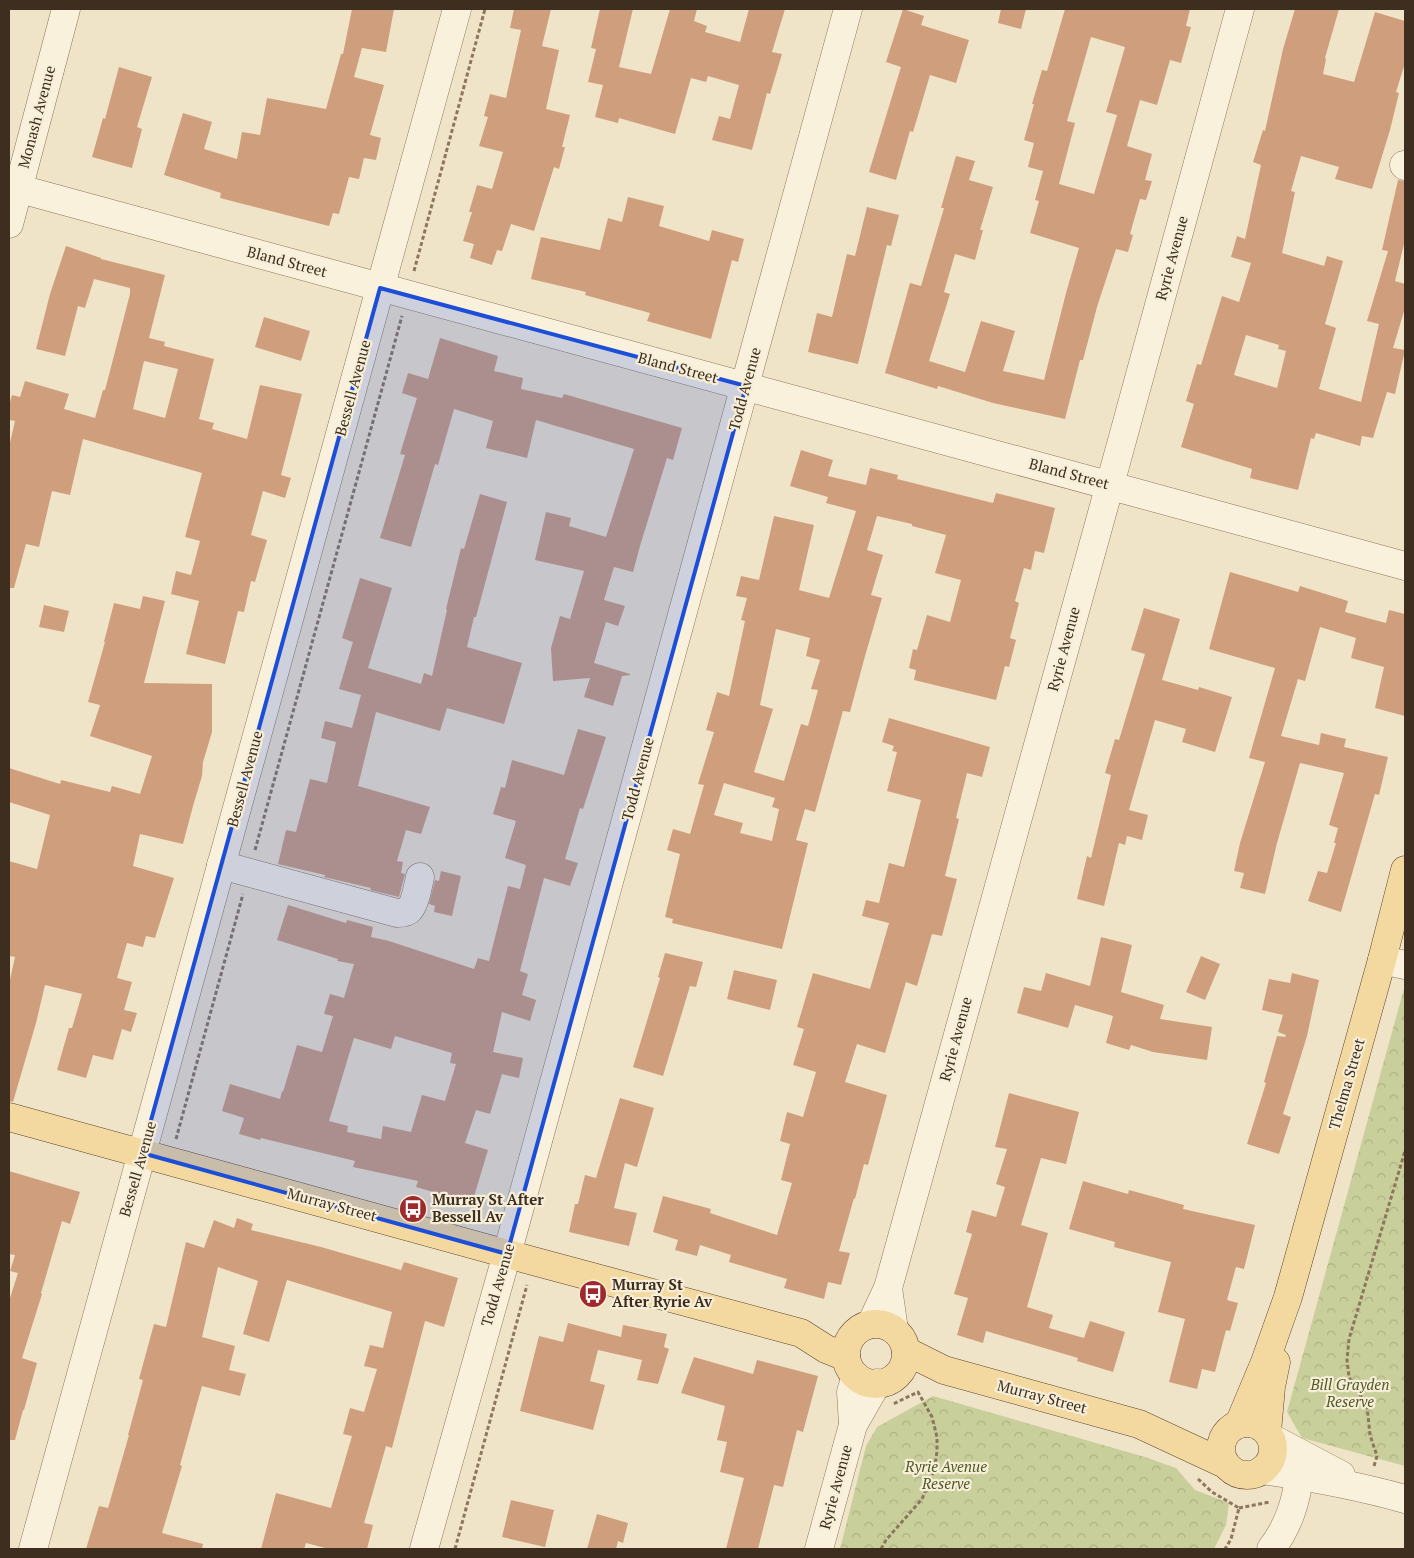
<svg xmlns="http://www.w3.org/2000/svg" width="1414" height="1558" font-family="'PT Serif',serif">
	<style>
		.park { fill: url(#park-crowns) }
		.building { fill: #cf9f7d; fill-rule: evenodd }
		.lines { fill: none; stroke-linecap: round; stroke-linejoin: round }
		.minor-casing { stroke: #8d765c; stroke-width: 29 }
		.major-casing { stroke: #5b4430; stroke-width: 29 }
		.path { stroke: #8d765c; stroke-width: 3; stroke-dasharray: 4 2.5; stroke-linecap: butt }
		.minor { stroke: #faf1dc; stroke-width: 28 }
		.major { stroke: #f3d9a0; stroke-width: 28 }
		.marked { fill: #1d4ed8; fill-opacity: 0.2; stroke: #1d4ed8; stroke-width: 4; stroke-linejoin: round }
		.labels { text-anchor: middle; stroke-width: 4.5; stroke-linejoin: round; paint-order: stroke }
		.street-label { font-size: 15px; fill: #3d2e20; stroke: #f7eed8 }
		.poi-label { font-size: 15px; font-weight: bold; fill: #3d2e20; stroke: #f7eed8; text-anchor: start }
		.park-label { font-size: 15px; font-style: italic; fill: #4d5a26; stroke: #f7eed8 }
	</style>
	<defs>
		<pattern id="park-crowns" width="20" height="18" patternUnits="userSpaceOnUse" patternTransform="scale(1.25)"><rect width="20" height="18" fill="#c9cf9b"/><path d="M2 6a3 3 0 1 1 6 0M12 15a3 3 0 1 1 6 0" fill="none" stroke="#aeb285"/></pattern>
	</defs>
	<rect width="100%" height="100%" fill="#f0e4c8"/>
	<g class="park">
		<polygon points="1405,985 1405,1466 1302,1438 1287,1412"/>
		<polygon points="933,1396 1145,1457 1176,1468 1195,1490 1229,1503 1226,1525 1214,1549 840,1549 866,1446 877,1427"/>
	</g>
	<g class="building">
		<polygon points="352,9 394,9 386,52 362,48 354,77 384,85 370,135 381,138 376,160 364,158 359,179 349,177 339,214 333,213 329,226 220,198 221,193 164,175 183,113 212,122 204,149 237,159 242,132 260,135 267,98 326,109 341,54 343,54"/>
		<polygon points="514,9 551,9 542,46 559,50 546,109 570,115 562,147 565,147 559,169 554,167 534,231 511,224 502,251 497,250 492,265 470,258 474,244 463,241 472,212 469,212 477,185 492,189 503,152 479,146 488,117 484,116 490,94 506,98 521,30 510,28"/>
		<polygon points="600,9 633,9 619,67 651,74 670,9 697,9 694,21 707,26 705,32 740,42 749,9 785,9 772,52 782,54 770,94 767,93 752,150 712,140 719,116 730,119 739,85 708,76 706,82 691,78 675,134 619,118 618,123 595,117 603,85 588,82 596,49 591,48"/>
		<polygon points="903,9 924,16 921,25 969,40 956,83 930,75 913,132 910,131 896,180 869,172 901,67 886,62"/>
		<polygon points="1001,9 1026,9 1021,29 998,23"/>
		<path d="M1065,9H1190L1186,26L1191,27L1181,63L1170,60L1157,105L1140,100L1127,146L1152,154L1145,180L1152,181L1146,200L1140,199L1130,234L1133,235L1128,252L1116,249L1097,307L1083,360H1080L1065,419L993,403L938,386L937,389L885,373L910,283L921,286L944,208H941L956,156L975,161L969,180L993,187L980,230H983L975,260L955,254L944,292L950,294L929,361L965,372L981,321L1015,331L1003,371L1044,380L1066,293L1079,248L1030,233L1039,201L1035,200L1043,171L1028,167L1034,143L1024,140L1034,104H1032L1042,70L1047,71ZM1091,37L1125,47L1106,112L1117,115L1094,194L1059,184L1075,123L1067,121Z"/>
		<path d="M1295,9H1339L1325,58L1326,59L1323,74L1354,82L1375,12L1405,21V63L1396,92L1399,93L1390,130L1372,189L1335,179L1339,167L1301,156L1291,191L1295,192L1282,253L1324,266L1327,256L1343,261L1325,324L1336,328L1319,389L1361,402L1379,324L1367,321L1388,251L1382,250L1398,180L1405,181V240L1395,281L1405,284V308L1393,348L1405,350L1395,394L1387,392L1373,438L1362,436L1360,446L1316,433L1314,439L1311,438L1298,490L1250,478L1252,469L1181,447L1194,404L1186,401L1197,364L1201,365L1222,296L1239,302L1251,263L1231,257L1237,236L1245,239L1261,165L1253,162L1263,130L1265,131L1283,49ZM1246,335L1279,345L1278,349L1286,351L1277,388L1234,375Z"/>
		<polygon points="119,67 152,77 137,127 142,129 132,168 92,157 103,118 105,119"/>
		<polygon points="628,197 664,206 659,226 709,241 712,230 744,239 738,262 732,260 711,339 647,321 650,313 585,295 586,292 531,279 541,237 600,250 608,218 622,222"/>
		<polygon points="867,207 899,215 891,246 887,245 858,364 808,352 817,313 832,317 847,254 855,256"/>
		<path d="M66,246L101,258V259L165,275L149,338L165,342L164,346L214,359L199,419L214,423L212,429L247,439L260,385L302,394L281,475L291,478L285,498L263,491L251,535L267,540L255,582L251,581L244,612L238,611L225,664L186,654L199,601L171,594L176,571L191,575L200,541L185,537L202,473L83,439L70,495L52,491L39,547L26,544L14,588H9V447L15,421L9,420V405L12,395L20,397L25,381L69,394L64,409L95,418L103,390H105L130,294V288L94,279L85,308L78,306L65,356L36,349L50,294ZM144,361L178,369L165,418L133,409Z"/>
		<polygon points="264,317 310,331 301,361 255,347"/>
		<polygon points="440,338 498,356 494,371 523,378 521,389 562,398 564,394 682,428 673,460 667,458 640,546 633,572 614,567 604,600 625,606 618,626 606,622 594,663 630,674 630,675 622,676 613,706 584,697 590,678 553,681 551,648 560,616 570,619 584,571 535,560 546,512 571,518 569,526 606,537 634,449 536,420 527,458 486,448 493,421 454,409 438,465 435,464 411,547 380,538 405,455 400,454 417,398 402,393 408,373 428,379"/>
		<path d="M801,450L833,460L828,476L866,485L870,468L898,475L897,479L993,503L996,493L1055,508L1044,553L1035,551L1031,570L1024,568L1015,601L1019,603L1010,638L1016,640L1009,667L1005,666L996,700L914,680L916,670L909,668L913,649L917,650L927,615L950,622L961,580L935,573L946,535L912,526V524L877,516L867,550L883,555L871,595L882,598L865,656L850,712L843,711L815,812L805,809L796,840L808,843L782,949L672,923L673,919L665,917L680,854L667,850L673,829L690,834L704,785L698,784L714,732L706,730L717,692L729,696L745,621L741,620L747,598L736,596L741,576L759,580L774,516L814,525L799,590L829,598L856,511L826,503L828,497L790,486ZM776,629L810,638L806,656L820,660L811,689L818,690L808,726L801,724L784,781L754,772L773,709L760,705ZM724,783L775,798L772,807L779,809L772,841L740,833L743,823L714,815Z"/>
		<polygon points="480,494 507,502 476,617 474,617 467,647 522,663 504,724 447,708 440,731 376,712 358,786 430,807 421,834 406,830 397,861 403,862 401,873 405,874 399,897 370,890 371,888 324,877 325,875 278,864 286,830 296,832 310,779 327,783 336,742 321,738 325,721 352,728 361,695 339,689 353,642 342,638 360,578 392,588 368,668 421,684 424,673 432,676 447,610 446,609 461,548 464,549"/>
		<polygon points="1230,572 1298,592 1300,586 1348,601 1345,612 1386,623 1389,610 1405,614 1405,716 1375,708 1384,667 1351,658 1356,638 1320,627 1305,681 1298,679 1281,736 1319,745 1321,733 1346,739 1344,747 1388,757 1379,795 1375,794 1341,912 1308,901 1318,871 1327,873 1336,843 1334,843 1338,828 1329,825 1344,773 1300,763 1277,843 1265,894 1240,888 1244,873 1234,871 1240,843 1265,762 1249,758 1275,668 1209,649"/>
		<polygon points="143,596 165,601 144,683 212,684 212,732 203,762 202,776 193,806 183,844 140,834 133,866 174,878 155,938 146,936 143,947 127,943 117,978 132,982 124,1010 137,1013 131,1032 122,1029 113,1060 93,1055 86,1078 57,1070 69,1028 72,1028 82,994 45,985 36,1023 13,1102 9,1101 9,984 15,957 9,956 9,861 37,869 50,815 9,802 9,768 60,784 61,780 110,792 112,786 140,794 152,756 90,736 100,705 88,702 105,642 104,642 114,603 140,609"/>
		<polygon points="44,605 69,611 64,632 39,627"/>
		<polygon points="1144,608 1180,619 1162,680 1198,690 1199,687 1232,697 1215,752 1182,742 1186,729 1155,720 1129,810 1148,815 1142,840 1127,836 1125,845 1119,843 1104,906 1077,899 1087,856 1091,858 1111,775 1105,773 1115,739 1119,740 1145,654 1131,650"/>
		<polygon points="889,718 990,747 982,777 967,773 956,818 959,819 945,876 957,879 942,936 932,934 917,986 906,982 885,1053 857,1044 845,1082 887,1095 868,1165 864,1164 855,1199 854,1198 839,1251 850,1253 841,1285 828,1282 824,1299 784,1288 787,1279 729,1262 731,1255 700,1245 697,1256 675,1250 678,1240 653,1232 663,1196 711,1209 710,1213 777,1235 792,1183 781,1180 790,1144 780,1141 787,1112 803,1117 816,1072 793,1065 804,1029 797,1027 813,973 870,989 889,923 862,916 866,900 879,903 889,863 904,867 921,800 887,791 897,752 892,751 894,746 882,742"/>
		<path d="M578,729L606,737L583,809L580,808L565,859L578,863L570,886L544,878L520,971L528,974L522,995L536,1000L530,1021L502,1012L493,1052L523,1058L519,1078L502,1074L490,1114L476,1110L465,1143L488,1150L472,1203L416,1187L418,1181L353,1167L355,1161L261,1138L260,1140L239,1134L244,1118L222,1111L230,1084L280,1099L282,1091L283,1092L297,1045L322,1052L333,1016L324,1014L330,994L344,998L354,964L337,961L338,959L277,940L288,905L346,923L347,920L373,927L371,937L389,941L474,969L478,958L489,961L508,886L520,889L526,865L505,858L516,821L493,814L501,787L505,788L512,760L564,775ZM395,1036L452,1053L450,1063L456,1064L445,1101L422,1095L411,1132L383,1126L381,1139L347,1132L348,1126L329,1121L354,1038L391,1049Z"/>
		<polygon points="441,871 461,876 452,916 434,912 435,906 429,904 435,880 439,881"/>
		<polygon points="1101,937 1132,945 1121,992 1164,1005 1160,1019 1212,1027 1207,1060 1153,1052 1131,1045 1129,1050 1106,1043 1113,1016 1075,1005 1068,1028 1017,1013 1024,987 1041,991 1046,973 1090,986"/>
		<polygon points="665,953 703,962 696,987 690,986 663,1076 633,1067 660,978 658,977"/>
		<polygon points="1201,956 1220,964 1205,1000 1186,992"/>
		<polygon points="734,970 777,980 770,1010 727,999"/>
		<polygon points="1292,973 1319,980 1307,1036 1283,1114 1291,1117 1279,1154 1247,1144 1266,1083 1264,1082 1277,1036 1285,1037 1286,1035 1278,1032 1283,1015 1262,1010 1269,979 1290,983"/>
		<polygon points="1009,1093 1079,1112 1066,1164 1041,1158 1021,1225 1048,1233 1027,1307 1053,1315 1049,1328 1084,1338 1090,1321 1125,1332 1113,1372 1077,1361 1078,1358 986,1331 983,1343 957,1335 968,1298 954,1294 972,1234 966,1232 972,1210 996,1217 1005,1187 996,1184 1007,1149 995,1147"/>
		<polygon points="620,1098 654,1108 637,1167 625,1163 614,1208 637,1213 629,1246 569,1232 575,1204 578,1204 585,1175 596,1178"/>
		<polygon points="9,1171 80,1192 70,1224 62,1221 41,1293 42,1294 22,1358 37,1363 24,1410 23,1410 15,1440 9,1440 9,1301 18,1273 10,1271 15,1255 9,1254"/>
		<polygon points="1083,1181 1128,1194 1129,1190 1184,1205 1183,1209 1255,1225 1244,1269 1236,1267 1227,1300 1238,1303 1230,1331 1226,1330 1215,1372 1202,1369 1197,1389 1169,1382 1185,1319 1158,1312 1171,1262 1114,1247 1115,1242 1069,1229"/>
		<polygon points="237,1218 253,1224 251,1230 321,1247 401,1270 404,1262 458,1278 444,1327 425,1321 392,1448 386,1446 364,1523 373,1525 367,1549 329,1549 306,1543 304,1549 261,1549 276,1493 331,1508 352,1436 343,1434 350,1408 364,1412 377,1369 364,1366 370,1345 383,1348 392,1312 287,1280 269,1342 243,1334 258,1281 218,1267 202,1337 235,1346 229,1370 246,1374 240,1396 202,1386 180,1465 182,1466 162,1533 203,1544 202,1549 86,1549 99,1506 108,1508 129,1435 128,1435 143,1380 139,1379 154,1324 166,1327 186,1242 204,1248 214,1220 234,1228"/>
		<polygon points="568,1323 621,1337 623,1325 667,1334 664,1347 669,1349 658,1384 637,1380 642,1360 598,1350 590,1381 605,1385 593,1430 520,1411 539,1336 563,1342"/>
		<polygon points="694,1357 753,1374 757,1360 818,1376 803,1432 797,1430 783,1487 774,1485 758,1549 726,1549 744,1478 720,1472 727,1442 717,1440 725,1406 681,1393"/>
		<polygon points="511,1500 554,1510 545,1547 502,1537"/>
		<polygon points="597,1514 628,1523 623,1543 618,1541 616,1549 587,1549"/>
	</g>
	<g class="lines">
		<defs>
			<g id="minor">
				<polyline points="1404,165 1405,166"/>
				<polyline points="9,186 1405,566"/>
				<polyline points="9,224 66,9"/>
				<path d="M221,865L397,913C401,913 406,913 409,910C415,904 418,886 420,877"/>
				<polyline points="1382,960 1405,965"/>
				<polyline points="888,1288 894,1330"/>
				<polyline points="871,1324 888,1288 1117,459 1240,9"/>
				<polyline points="853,1424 851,1392 856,1376"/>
				<polyline points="1271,1438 1341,1475"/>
				<path d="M1262,1470C1310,1477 1358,1486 1405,1499"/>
				<polyline points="33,1549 457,9"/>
				<polyline points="424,1549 507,1254 848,9"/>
				<polyline points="819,1549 853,1425 877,1383"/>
				<path d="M1271,1549C1287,1529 1297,1501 1299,1475"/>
			</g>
			<g id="major">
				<polyline points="9,1117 533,1261 801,1333 826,1349 846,1357"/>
				<circle cx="876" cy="1354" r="30"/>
				<polyline points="906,1351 944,1370 1139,1424 1225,1464"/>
				<circle cx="1247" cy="1449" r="26"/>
				<polyline points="1239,1424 1265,1362 1288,1297 1382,960 1405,870"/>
				<polyline points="1267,1432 1271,1387 1276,1362"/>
			</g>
		</defs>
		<use href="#minor" class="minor-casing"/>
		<use href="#major" class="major-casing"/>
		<g class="path">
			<polyline points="414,271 485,9"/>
			<polyline points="255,850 402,316"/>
			<polyline points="176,1139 243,894"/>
			<polyline points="1374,1466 1377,1456 1370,1435 1367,1406 1349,1377 1347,1360 1349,1339 1405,1151"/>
			<polyline points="1198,1479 1212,1492 1239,1508 1231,1539 1225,1549"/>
			<polyline points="1239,1508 1270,1502"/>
			<polyline points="455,1549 527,1285"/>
			<polyline points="881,1549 886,1540 922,1499 934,1471 937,1452 937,1437 932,1417 918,1392 893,1404"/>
		</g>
		<use href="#minor" class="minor"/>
		<use href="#major" class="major"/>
	</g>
	<path class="marked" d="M380,288L746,386L507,1254L142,1153Z"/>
	<defs>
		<symbol id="bus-disc" viewBox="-11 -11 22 22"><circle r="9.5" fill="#9e2a2b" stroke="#f7eed8"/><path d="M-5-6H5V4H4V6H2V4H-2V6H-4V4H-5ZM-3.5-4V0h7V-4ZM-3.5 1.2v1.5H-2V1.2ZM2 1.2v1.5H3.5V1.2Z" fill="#fff"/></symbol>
	</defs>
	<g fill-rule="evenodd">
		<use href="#bus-disc" x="397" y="1193" width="32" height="32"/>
		<use href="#bus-disc" x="577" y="1278" width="32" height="32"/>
	</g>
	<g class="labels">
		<g class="street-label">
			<text transform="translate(37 117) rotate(-75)" y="5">Monash Avenue</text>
			<text transform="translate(1172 258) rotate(-75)" y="5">Ryrie Avenue</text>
			<text transform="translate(287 262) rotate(15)" y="5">Bland Street</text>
			<text transform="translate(678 368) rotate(15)" y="5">Bland Street</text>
			<text transform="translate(353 388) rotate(-75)" y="5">Bessell Avenue</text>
			<text transform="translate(745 389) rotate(-75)" y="5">Todd Avenue</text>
			<text transform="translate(1069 474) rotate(15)" y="5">Bland Street</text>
			<text transform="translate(1064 649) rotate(-75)" y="5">Ryrie Avenue</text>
			<text transform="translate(245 779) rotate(-75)" y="5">Bessell Avenue</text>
			<text transform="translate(638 779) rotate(-75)" y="5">Todd Avenue</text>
			<text transform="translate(956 1039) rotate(-75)" y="5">Ryrie Avenue</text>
			<text transform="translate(1347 1084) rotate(-74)" y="5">Thelma Street</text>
			<text transform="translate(138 1169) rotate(-74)" y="5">Bessell Avenue</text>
			<text transform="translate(332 1205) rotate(15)" y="5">Murray Street</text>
			<text transform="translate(498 1285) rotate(-74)" y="5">Todd Avenue</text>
			<text transform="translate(1042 1397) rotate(15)" y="5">Murray Street</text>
			<text transform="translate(836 1487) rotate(-75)" y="5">Ryrie Avenue</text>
		</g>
		<g class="poi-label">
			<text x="432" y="1205">Murray St After<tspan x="432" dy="17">Bessell Av</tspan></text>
			<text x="612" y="1290">Murray St<tspan x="612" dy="17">After Ryrie Av</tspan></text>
		</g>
		<g class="park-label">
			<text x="1350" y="1390">Bill Grayden<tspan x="1350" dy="17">Reserve</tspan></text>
			<text x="946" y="1472">Ryrie Avenue<tspan x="946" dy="17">Reserve</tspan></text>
		</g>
	</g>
	<rect width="1414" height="1558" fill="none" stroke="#3d2e20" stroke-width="20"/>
</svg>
